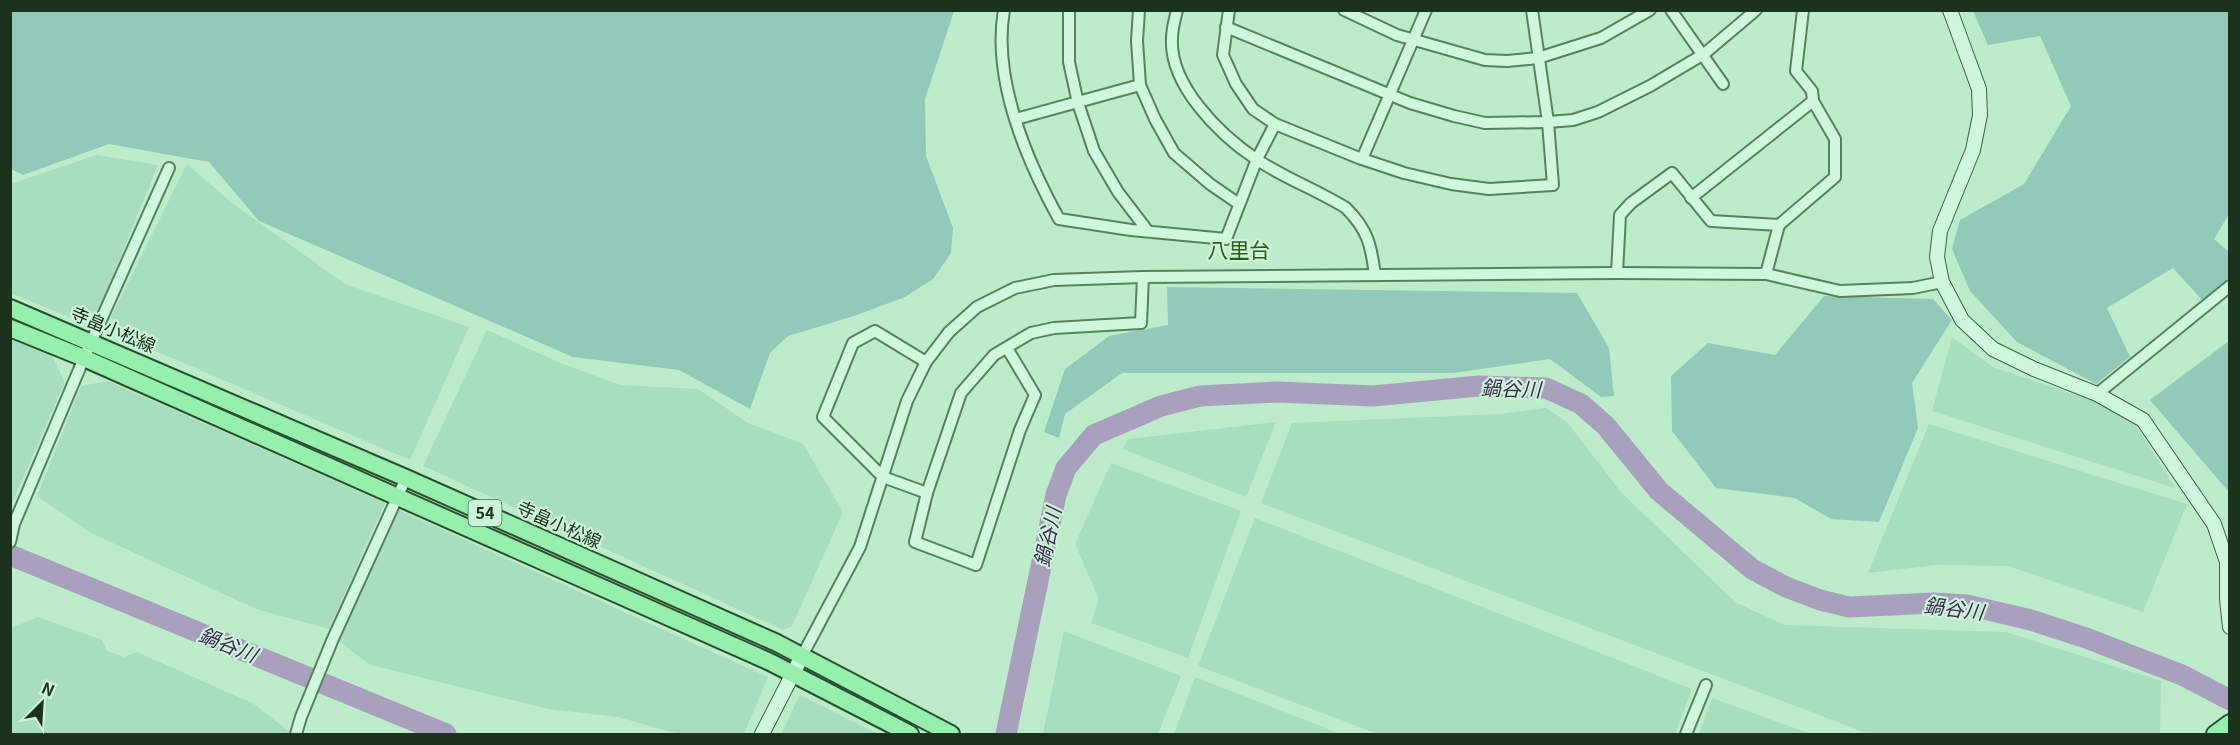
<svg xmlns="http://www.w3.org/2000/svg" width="2240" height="745" font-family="Georgia,'Noto Sans JP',serif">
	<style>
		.farmland { fill: #a8debe }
		.green { fill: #92c9b8 }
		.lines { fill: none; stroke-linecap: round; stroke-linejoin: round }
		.river { stroke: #a9a0bd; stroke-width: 21 }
		.street-casing { stroke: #57835c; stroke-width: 14 }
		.secondary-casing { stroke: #3a653e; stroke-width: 16 }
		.primary-casing { stroke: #2b502d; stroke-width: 20 }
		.street { stroke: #cff7db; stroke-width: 10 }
		.secondary { stroke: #cff7db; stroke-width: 14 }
		.primary { stroke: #94f0ac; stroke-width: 16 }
		.labels { text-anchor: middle; stroke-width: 4.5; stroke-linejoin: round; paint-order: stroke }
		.shield { fill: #ccf4d8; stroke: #506d55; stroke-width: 1.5 }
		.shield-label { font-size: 16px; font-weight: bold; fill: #1b331d }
		.street-label { font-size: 18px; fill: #1b331d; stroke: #ccf4d8 }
		.water-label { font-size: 20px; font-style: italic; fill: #3f2b52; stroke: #ccf4d8 }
		.quarter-label { font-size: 21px; fill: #2a5e1c; stroke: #ccf4d8 }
	</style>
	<rect width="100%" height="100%" fill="#bdecca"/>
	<g class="farmland">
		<polygon points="96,155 158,165 99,310 69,317 11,293 11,184"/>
		<polygon points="187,164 232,203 345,284 469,327 410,460 123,337 111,317"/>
		<polygon points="487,330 563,364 620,385 698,389 748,423 803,444 843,512 792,626 784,630 423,466"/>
		<polygon points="1952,337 1993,367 2097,402 2135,423 2175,488 1932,411"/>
		<polygon points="10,339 52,356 65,382 13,501 10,500"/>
		<polygon points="108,381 385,503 329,629 256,609 91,533 37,496 81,386"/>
		<polygon points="1546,408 1567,422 1621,492 1735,602 1784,625 2006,632 2161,681 2160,734 1869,734 1261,503 1292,423 1500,414"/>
		<polygon points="1276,422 1246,497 1123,449 1128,439"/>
		<polygon points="1929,424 2187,504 2143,612 2008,566 1936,565 1868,573"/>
		<polygon points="1111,463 1241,511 1188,658 1091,623 1099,599 1075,544"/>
		<polygon points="399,510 768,677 744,734 679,734 618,717 549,709 370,665 340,642"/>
		<polygon points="1255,518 1692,689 1675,734 1378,734 1198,666"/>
		<polygon points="38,617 102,640 107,651 124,657 137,652 254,704 290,732 289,734 11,734 11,628"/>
		<polygon points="1064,631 1181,676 1158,734 1043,734"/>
		<polygon points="1195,677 1341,734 1174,734"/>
		<polygon points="800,695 878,734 781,734"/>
		<polygon points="1712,698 1811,734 1699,734"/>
	</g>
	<g class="green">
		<polygon points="11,10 954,11 925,99 926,156 953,228 951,253 933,279 905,297 854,316 788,336 770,353 750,409 679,370 573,357 259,221 209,162 109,144 23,175 11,169"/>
		<polygon points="1973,11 2229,11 2229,214 2214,239 2229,252 2229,278 2202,300 2173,268 2107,308 2130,357 2096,384 2017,342 1970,291 1952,249 1960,220 2024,184 2071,106 2040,36 1988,45"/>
		<polygon points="1167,287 1577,293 1609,348 1614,396 1601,397 1550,359 1453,373 1122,373 1065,414 1059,438 1044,432 1065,369 1109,336 1168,325"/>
		<polygon points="1824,296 1933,299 1952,320 1912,383 1918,428 1879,522 1831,519 1795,498 1716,488 1672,431 1671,376 1708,343 1775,355"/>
		<polygon points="2229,341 2229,492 2150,400"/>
	</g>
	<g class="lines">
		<g class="river">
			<path d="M10,555C155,616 301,674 446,734"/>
			<polyline points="1006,734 1056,495 1066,468 1094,435 1161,406 1200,396 1277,392 1373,396 1479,386 1546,388 1581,404 1606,426 1659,491 1752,569 1786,587 1820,600 1849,607 1934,603 1967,605 2031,620 2086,638 2182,675 2230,700"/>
		</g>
		<defs>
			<g id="street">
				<path d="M1004,10C992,79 1027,161 1059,219L1131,230L1226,239L1257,159L1275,124"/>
				<polyline points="1069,10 1069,62 1078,103 1094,151 1118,192 1147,230"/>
				<polyline points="1139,10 1137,41 1140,85 1155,119 1174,153 1210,184 1239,204"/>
				<path d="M1177,10C1175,19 1172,29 1172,38C1169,85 1220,135 1256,159C1284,178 1317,190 1346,208C1368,230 1371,245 1375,275"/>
				<polyline points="1229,10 1223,55 1236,84 1253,109 1275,124 1359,158 1404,173 1451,184 1489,189 1553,185 1548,122 1532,10"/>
				<polyline points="1344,10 1397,35 1485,60 1507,61 1538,58 1601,38 1650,10"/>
				<polyline points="1671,10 1723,84"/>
				<polyline points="1226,27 1410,103 1454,116 1485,123 1548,122 1573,120 1598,112 1650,86 1704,54 1756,10"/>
				<polyline points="1016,119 1140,85"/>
				<polyline points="1362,159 1426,10"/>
				<polyline points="1691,198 1813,101"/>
				<polyline points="1617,273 1620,215 1631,203 1672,173 1711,221 1779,225 1835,177 1835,139 1813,101 1812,91 1796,71 1803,10"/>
				<polyline points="1766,274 1779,225"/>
				<polyline points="1007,348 1035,395 1020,430 976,565 915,542 927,493 961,393 994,355 1031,333 1054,328 1141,323 1143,277"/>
				<polyline points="926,362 875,331 853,343 823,417 883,477 927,493"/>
				<polyline points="2097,394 2230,286"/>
				<polyline points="10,542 14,524 84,358 169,168"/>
				<polyline points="802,656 860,547 907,401 926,362 949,332 977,307 1015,288 1054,280 1143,277 1617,273 1766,274 1840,291 1913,288 1942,282"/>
				<polyline points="296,734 301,717 332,641 406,478"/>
				<polyline points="1686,734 1706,685"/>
			</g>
			<g id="secondary">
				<polyline points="1950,10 1979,89 1980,115 1973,150 1940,231 1937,257 1942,282 1962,320 1993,349 2034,369 2097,394 2143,420 2214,524 2227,562 2227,599 2230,627"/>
				<polyline points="762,734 802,656"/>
			</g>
			<g id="primary">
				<polyline points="10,308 406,478 777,643 951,734"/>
				<polyline points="10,328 84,358 770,662 910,734"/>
				<polyline points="2215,734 2230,723"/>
			</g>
		</defs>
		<use href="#street" class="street-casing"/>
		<use href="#secondary" class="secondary-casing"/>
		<use href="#primary" class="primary-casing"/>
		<use href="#street" class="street"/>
		<use href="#secondary" class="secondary"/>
		<use href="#primary" class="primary"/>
	</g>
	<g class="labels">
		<rect class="shield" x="468.5" y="500" width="33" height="26" rx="4.5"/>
		<g class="shield-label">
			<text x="485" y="519">54</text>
		</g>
		<g class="street-label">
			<text transform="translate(113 330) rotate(23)" y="6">寺畠小松線</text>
			<text transform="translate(559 525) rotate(24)" y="6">寺畠小松線</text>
		</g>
		<g class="water-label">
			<text transform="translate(1511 389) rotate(2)" y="7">鍋谷川</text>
			<text transform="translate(1048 537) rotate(-78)" y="7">鍋谷川</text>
			<text transform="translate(1954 609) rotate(7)" y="7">鍋谷川</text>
			<text transform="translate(228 645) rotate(22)" y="7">鍋谷川</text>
		</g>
		<g class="quarter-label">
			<text x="1239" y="258">八里台</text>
		</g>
	</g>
	<rect width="2240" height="745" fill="none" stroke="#1b331d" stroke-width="24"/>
	<g transform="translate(42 703) rotate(24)" stroke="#ccf4d8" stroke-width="4.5" paint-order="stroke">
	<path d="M0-4.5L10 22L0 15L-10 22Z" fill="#1b331d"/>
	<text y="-9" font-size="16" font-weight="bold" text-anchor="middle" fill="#1b331d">N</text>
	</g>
</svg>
